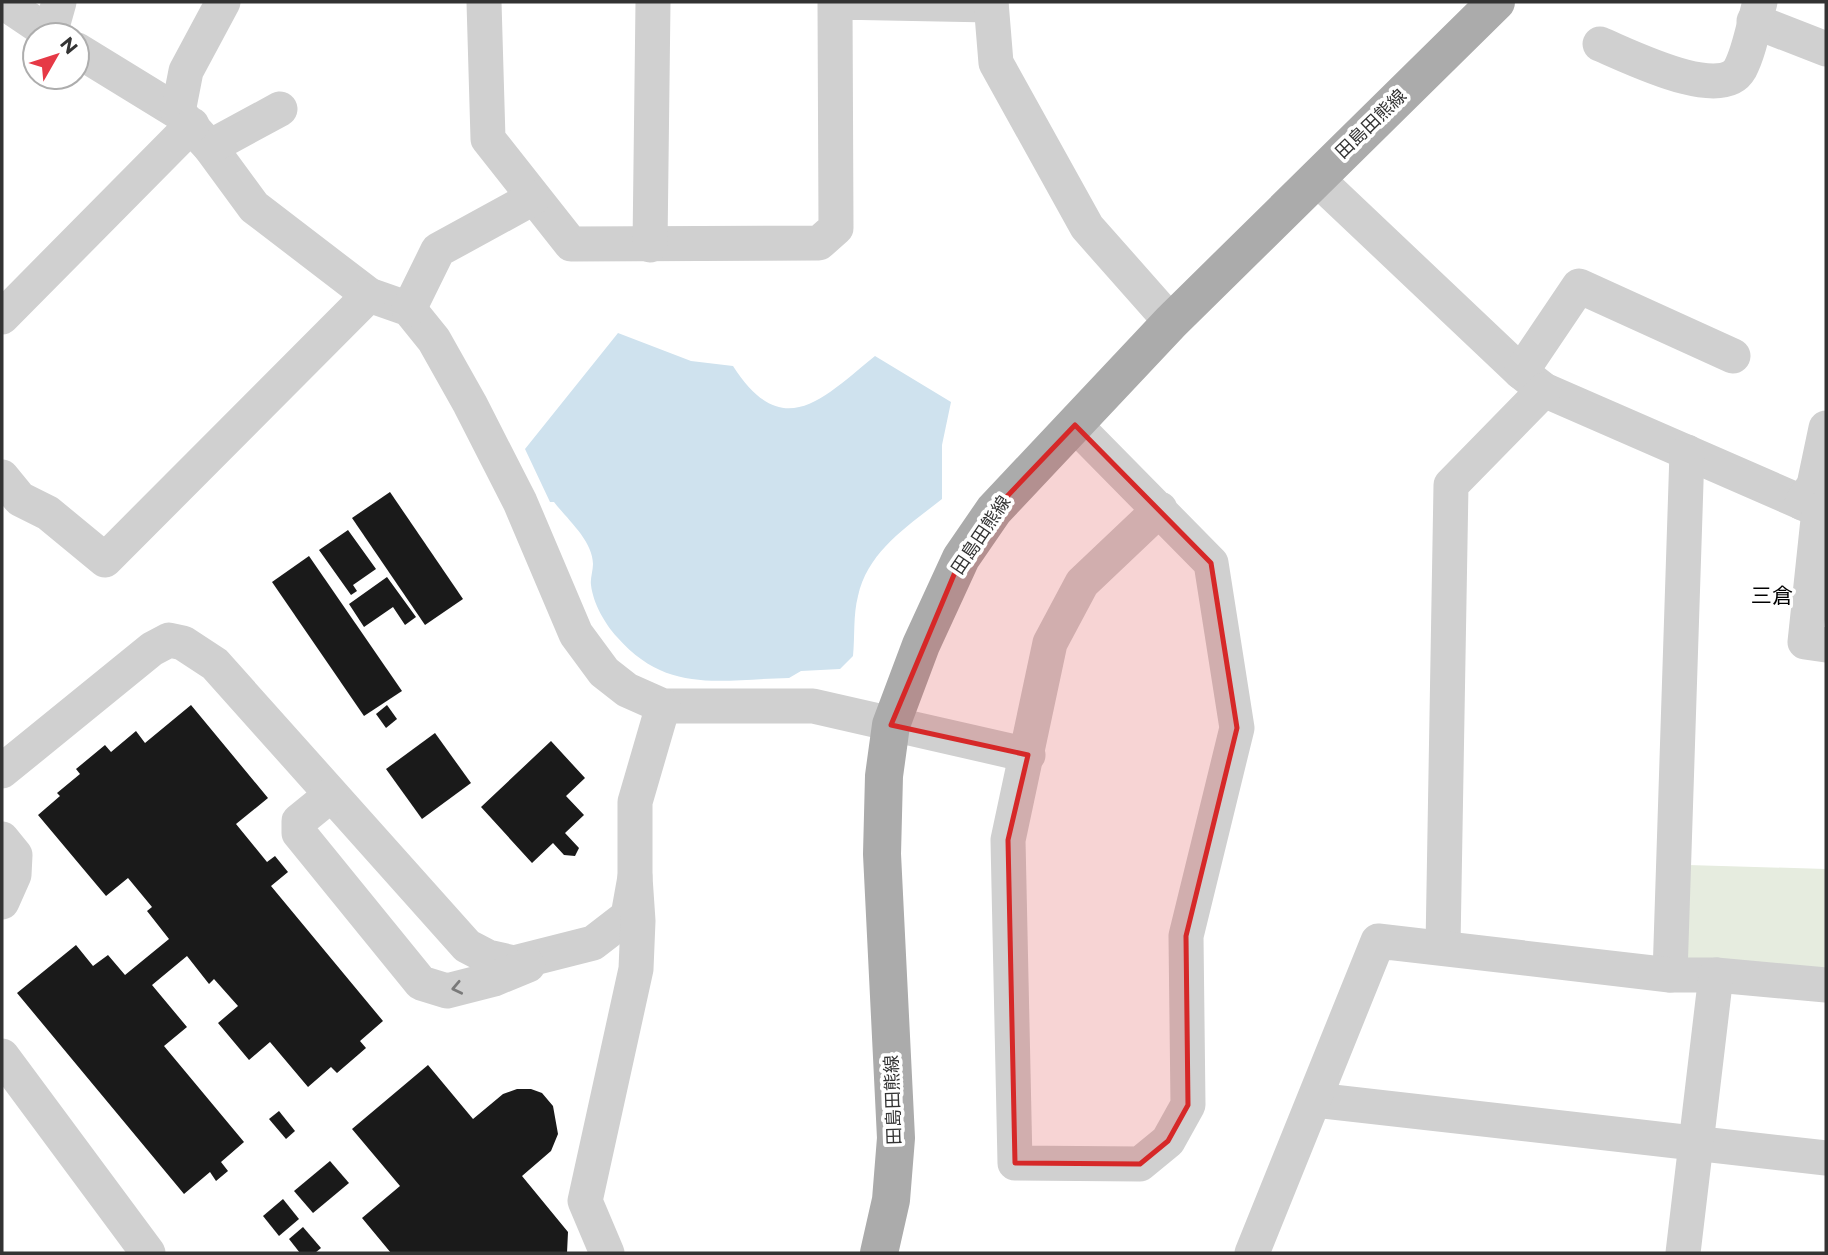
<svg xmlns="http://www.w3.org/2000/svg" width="1828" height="1255" font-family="Montserrat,'Noto Sans JP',sans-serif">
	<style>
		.green { fill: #e6ecdf }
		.water { fill: #cfe2ee }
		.building { fill: #1a1a1a }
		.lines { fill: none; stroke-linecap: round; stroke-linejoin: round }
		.minor { stroke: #d0d0d0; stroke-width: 35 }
		.major { stroke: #ababab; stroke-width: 38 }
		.oneway { stroke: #7a7a7a }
		.marked { fill: #d62828; fill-opacity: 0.2; stroke: #d62828; stroke-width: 5; stroke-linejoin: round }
		.labels { text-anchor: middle; stroke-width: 7; stroke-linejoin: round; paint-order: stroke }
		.street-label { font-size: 18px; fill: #333; stroke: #fff }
		.quarter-label { font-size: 21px; fill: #000; stroke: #fff }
	</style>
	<rect width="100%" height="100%" fill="#fff"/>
	<polygon class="green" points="1688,865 1826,869 1826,970 1690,961 1683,949"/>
	<path class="water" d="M618,333L691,361L733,366C783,444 823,398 875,356L951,402L942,445V499C908,526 868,551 858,596C853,615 855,637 853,656L840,669L801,671L789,678C720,679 668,695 617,637C605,624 593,603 591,585C590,579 593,571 593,564C593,541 567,519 554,502H550L525,449Z"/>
	<g class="building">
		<polygon points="390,492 463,599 425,625 352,518"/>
		<polygon points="348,530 376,569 353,585 357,591 351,595 319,550"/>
		<polygon points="309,556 402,691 364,716 272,582"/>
		<polygon points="387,577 416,617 405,625 393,607 364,627 349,604"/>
		<polygon points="191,705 268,798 236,824 267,862 275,856 288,872 271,886 383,1021 360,1041 366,1048 337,1073 331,1067 308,1087 270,1042 249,1060 218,1023 238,1006 214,979 209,984 187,956 152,985 187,1027 164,1046 244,1142 221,1162 228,1171 216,1181 210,1172 184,1194 17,993 76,945 93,966 108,955 125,975 169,939 147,911 152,907 128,878 106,896 38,815 60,796 57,793 80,774 76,769 105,745 111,752 136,731 145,743"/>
		<polygon points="387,705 397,719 386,728 376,714"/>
		<polygon points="435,733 471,783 422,819 386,769"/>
		<polygon points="551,741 585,778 566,796 584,815 565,833 579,848 575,856 564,855 553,843 532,863 481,807"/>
		<polygon points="428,1065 473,1119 503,1094 517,1089 531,1089 542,1093 553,1106 558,1134 551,1151 522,1176 568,1232 567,1253 391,1253 362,1218 400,1186 352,1129"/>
		<polygon points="279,1111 295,1131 286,1139 269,1119"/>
		<polygon points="330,1161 349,1183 313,1213 294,1191"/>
		<polygon points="283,1199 299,1219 279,1236 263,1216"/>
		<polygon points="303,1227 321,1248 315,1253 300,1253 289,1239"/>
	</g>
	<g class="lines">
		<g class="minor">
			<polyline points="3,2 52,35"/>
			<polyline points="484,2 488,139 571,244 819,243 836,228 835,2 991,5"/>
			<polyline points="991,2 996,63 1087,227 1171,322"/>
			<polyline points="1754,21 1826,49"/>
			<polyline points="50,34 59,2"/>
			<path d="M1600,44C1627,55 1721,103 1740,69C1750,50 1754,23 1760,2"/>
			<polyline points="77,50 178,112 210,147 254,207 369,295 409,309 434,340 470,404 520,502 576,634 604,672 627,690 663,706 813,706 1028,755"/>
			<polyline points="178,112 186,71 223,2"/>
			<polyline points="210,147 280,109"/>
			<polyline points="1316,178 1521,372 1544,390 1826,513"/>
			<polyline points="650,245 653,2"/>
			<polyline points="409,309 438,250 533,198"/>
			<polyline points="2,317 192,125"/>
			<polyline points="1521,372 1579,286 1733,356"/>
			<polyline points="1075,425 1211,563 1237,728 1186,936 1188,1105 1168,1141 1140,1164 1015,1163 1008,840 1050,643 1082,583 1160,509"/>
			<polyline points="2,477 20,499 48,513 105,560 369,295"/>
			<polyline points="1802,503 1814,485 1826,428"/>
			<polyline points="1819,510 1805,642 1826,645"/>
			<polyline points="2,771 152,649 169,640 183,643 215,664 467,946 488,957 514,963 593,943 628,916 635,877"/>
			<polyline points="331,795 299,821 299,833 421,983 447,991 494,979 528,965"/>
			<polyline points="2,839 15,855 14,875 2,902"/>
			<polyline points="1443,946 1451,485 1544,390"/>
			<polyline points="1670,975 1687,452"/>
			<polyline points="2,1056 148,1253"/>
			<polyline points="1315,1100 1826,1158"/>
			<polyline points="607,1253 585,1201 636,969 638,921 635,877 635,802 663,706"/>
			<polyline points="1252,1253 1378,941 1670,975 1716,975 1826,985"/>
			<polyline points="1683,1253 1716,975"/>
		</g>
		<polyline class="major" points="879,1253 891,1200 896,1138 882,854 884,776 891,725 921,645 961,558 994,510 1171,322 1496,2"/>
	</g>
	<defs><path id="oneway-chevron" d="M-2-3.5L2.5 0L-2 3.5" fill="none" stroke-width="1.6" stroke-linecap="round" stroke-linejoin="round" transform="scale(1.75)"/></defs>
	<use class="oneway" href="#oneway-chevron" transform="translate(457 988) rotate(168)"/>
	<path class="marked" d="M1075,425L1211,563L1237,728L1186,936L1188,1105L1168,1141L1140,1164L1015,1163L1008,840L1028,755L891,725L961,558L994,510Z"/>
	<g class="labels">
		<g class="street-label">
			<text transform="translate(1371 124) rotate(-44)" y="6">田島田熊線</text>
			<text transform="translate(981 535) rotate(-56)" y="6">田島田熊線</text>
			<text transform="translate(893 1100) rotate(-92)" y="6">田島田熊線</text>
		</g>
		<g class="quarter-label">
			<text x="1772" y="603">三倉</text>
		</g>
	</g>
	<rect width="1828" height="1255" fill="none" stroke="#333333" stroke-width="7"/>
	<g transform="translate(56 56) rotate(51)"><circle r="33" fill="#ffffff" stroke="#adadad" stroke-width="2"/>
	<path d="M0-5L12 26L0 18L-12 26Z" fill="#e63946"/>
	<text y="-10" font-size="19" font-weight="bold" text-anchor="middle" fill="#333333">N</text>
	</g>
</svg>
